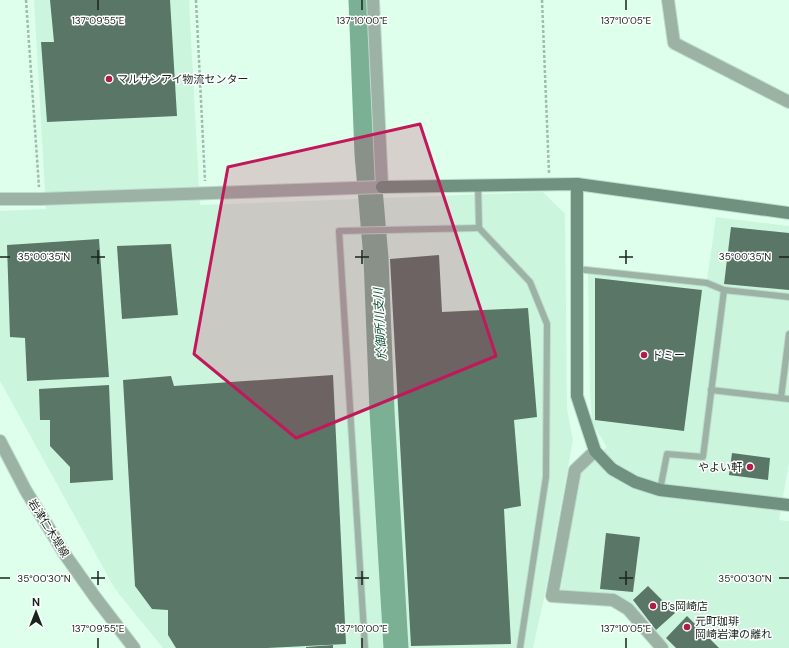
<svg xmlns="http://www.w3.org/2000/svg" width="789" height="648" font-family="'DM Sans','Noto Sans JP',sans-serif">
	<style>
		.built { fill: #ccf5de }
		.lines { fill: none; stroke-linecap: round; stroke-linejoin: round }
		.river { stroke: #7bb094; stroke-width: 25 }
		.building { fill: #597666 }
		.lane-casing { stroke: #bddccb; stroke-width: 8 }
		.street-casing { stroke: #bddccb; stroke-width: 14 }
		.secondary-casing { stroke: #bddccb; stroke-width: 14 }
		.path { stroke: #a0bcac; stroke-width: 2.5; stroke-dasharray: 3 2; stroke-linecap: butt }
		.lane { stroke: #9bb2a5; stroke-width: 6 }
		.street { stroke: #9bb2a5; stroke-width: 12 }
		.secondary { stroke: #70917f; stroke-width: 12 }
		.marked { fill: #c2185b; fill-opacity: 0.2; stroke: #c2185b; stroke-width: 3; stroke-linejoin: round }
		.ticks { fill: none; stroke: #18251e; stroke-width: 1.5 }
		.poi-dot { fill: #b01d48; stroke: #fff; stroke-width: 1.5 }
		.labels { text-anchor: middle; stroke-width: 3; stroke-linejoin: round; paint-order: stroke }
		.poi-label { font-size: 11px; fill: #18251e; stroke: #fff; text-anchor: start }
		.street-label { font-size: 11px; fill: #18251e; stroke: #fff }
		.water-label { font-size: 12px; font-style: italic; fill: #16563b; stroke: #fff }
		.ticks-label { font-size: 10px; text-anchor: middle; fill: #18251e; stroke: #fff; stroke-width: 3; stroke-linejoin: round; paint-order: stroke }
	</style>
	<rect width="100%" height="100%" fill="#ddffec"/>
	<g class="built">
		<polygon points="34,0 189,0 200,205 543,192 565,214 567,409 573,440 543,603 533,648 163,648 115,589 0,381 0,211 46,209"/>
		<polygon points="716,217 789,226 789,463 779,520 789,521 789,648 668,648 657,637 630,602 614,596 561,590 579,472 607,447 592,423 590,392 588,273 706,287"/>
	</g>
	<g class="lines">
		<polyline class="river" points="361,0 367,154 376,258 382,411 396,648"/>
	</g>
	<g class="building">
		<polygon points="50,0 170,0 177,116 47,122 41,42 54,42"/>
		<polygon points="731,227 789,233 789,290 724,284"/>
		<polygon points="99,239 109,377 27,381 25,338 10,337 7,245"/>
		<polygon points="171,244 178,315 122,319 117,246"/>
		<polygon points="439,255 442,312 528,308 537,417 514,420 521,506 504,509 511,644 411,646 390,259"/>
		<polygon points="595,278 702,290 684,431 595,420"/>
		<polygon points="333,375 346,644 267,648 176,648 168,635 168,610 152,609 135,586 123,380 171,376 174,386"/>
		<polygon points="109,385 113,480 70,483 70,467 50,446 50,420 40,420 39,389"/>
		<polygon points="732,453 770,458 768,480 729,475"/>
		<polygon points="606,533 640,537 633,592 600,589"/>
		<polygon points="648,586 675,613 656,630 633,600"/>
		<polygon points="687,616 719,648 676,648 666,638"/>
		<polygon points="333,645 333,648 306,648 306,647"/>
	</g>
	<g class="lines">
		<defs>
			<g id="lane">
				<polyline points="478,185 479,228 530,282 547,324 546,477 520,648"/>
				<polyline points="577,269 707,283 724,290 703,457 667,454 660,490"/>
				<polyline points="724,290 789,297"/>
				<polyline points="711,390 789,399"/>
				<polyline points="781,398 789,334"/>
				<polyline points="365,648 339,231 479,228"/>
			</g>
			<g id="street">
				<polyline points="668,0 674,43 789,102"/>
				<polyline points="0,199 40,199 382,187 373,0"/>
				<polyline points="0,441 26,491 66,556 95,597 134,648"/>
				<polyline points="595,451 575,470 552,596 613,600 628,609 662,648"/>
			</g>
			<g id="secondary">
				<polyline points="577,184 577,396 595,451 612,469 635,482 660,490 789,505"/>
				<polyline points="382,187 577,184 789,213"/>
			</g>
		</defs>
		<use href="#lane" class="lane-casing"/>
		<use href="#street" class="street-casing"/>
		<use href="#secondary" class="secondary-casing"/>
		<g class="path">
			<polyline points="26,0 39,187"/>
			<polyline points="196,0 205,181"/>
			<polyline points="542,0 549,173"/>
		</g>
		<use href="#lane" class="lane"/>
		<use href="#street" class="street"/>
		<use href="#secondary" class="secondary"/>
	</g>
	<path class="marked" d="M420,124L496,356L296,438L194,354L228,167Z"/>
	<path class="ticks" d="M98,0V10M362,0V10M626,0V10M98,250V264M362,250V264M626,250V264M0,257H10M91,257H105M355,257H369M619,257H633M779,257H789M98,571V585M362,571V585M626,571V585M0,578H10M91,578H105M355,578H369M619,578H633M779,578H789M98,638V648M362,638V648M626,638V648"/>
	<g class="poi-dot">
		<circle cx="109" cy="79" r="4"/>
		<circle cx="644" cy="355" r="4"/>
		<circle cx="750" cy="467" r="4"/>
		<circle cx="653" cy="606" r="4"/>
		<circle cx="687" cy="627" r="4"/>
	</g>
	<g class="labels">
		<g class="poi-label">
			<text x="117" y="83">マルサンアイ物流センター</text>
			<text x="652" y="359">ドミー</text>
			<text x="742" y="471" text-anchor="end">やよい軒</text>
			<text x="661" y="610">B’s岡崎店</text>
			<text x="695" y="625">元町珈琲<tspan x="695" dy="13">岡崎岩津の離れ</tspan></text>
		</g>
		<g class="street-label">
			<text transform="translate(49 528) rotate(58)" y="4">岩津仁木堤線</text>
		</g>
		<g class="water-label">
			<text transform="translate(380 324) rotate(-93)" y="4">於御所川支川</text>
		</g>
	</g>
	<g class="ticks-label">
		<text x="98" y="24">137°09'55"E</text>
		<text x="362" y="24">137°10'00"E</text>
		<text x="626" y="24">137°10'05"E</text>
		<text x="44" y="260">35°00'35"N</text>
		<text x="745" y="260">35°00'35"N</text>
		<text x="44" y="582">35°00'30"N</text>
		<text x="745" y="582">35°00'30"N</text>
		<text x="98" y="632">137°09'55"E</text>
		<text x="362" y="632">137°10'00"E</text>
		<text x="626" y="632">137°10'05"E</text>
	</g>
	<g transform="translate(36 612)" stroke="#ffffff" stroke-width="3" paint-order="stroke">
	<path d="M0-3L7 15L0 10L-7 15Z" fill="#18251e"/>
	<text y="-6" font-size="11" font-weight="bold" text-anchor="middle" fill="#18251e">N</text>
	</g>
</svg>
